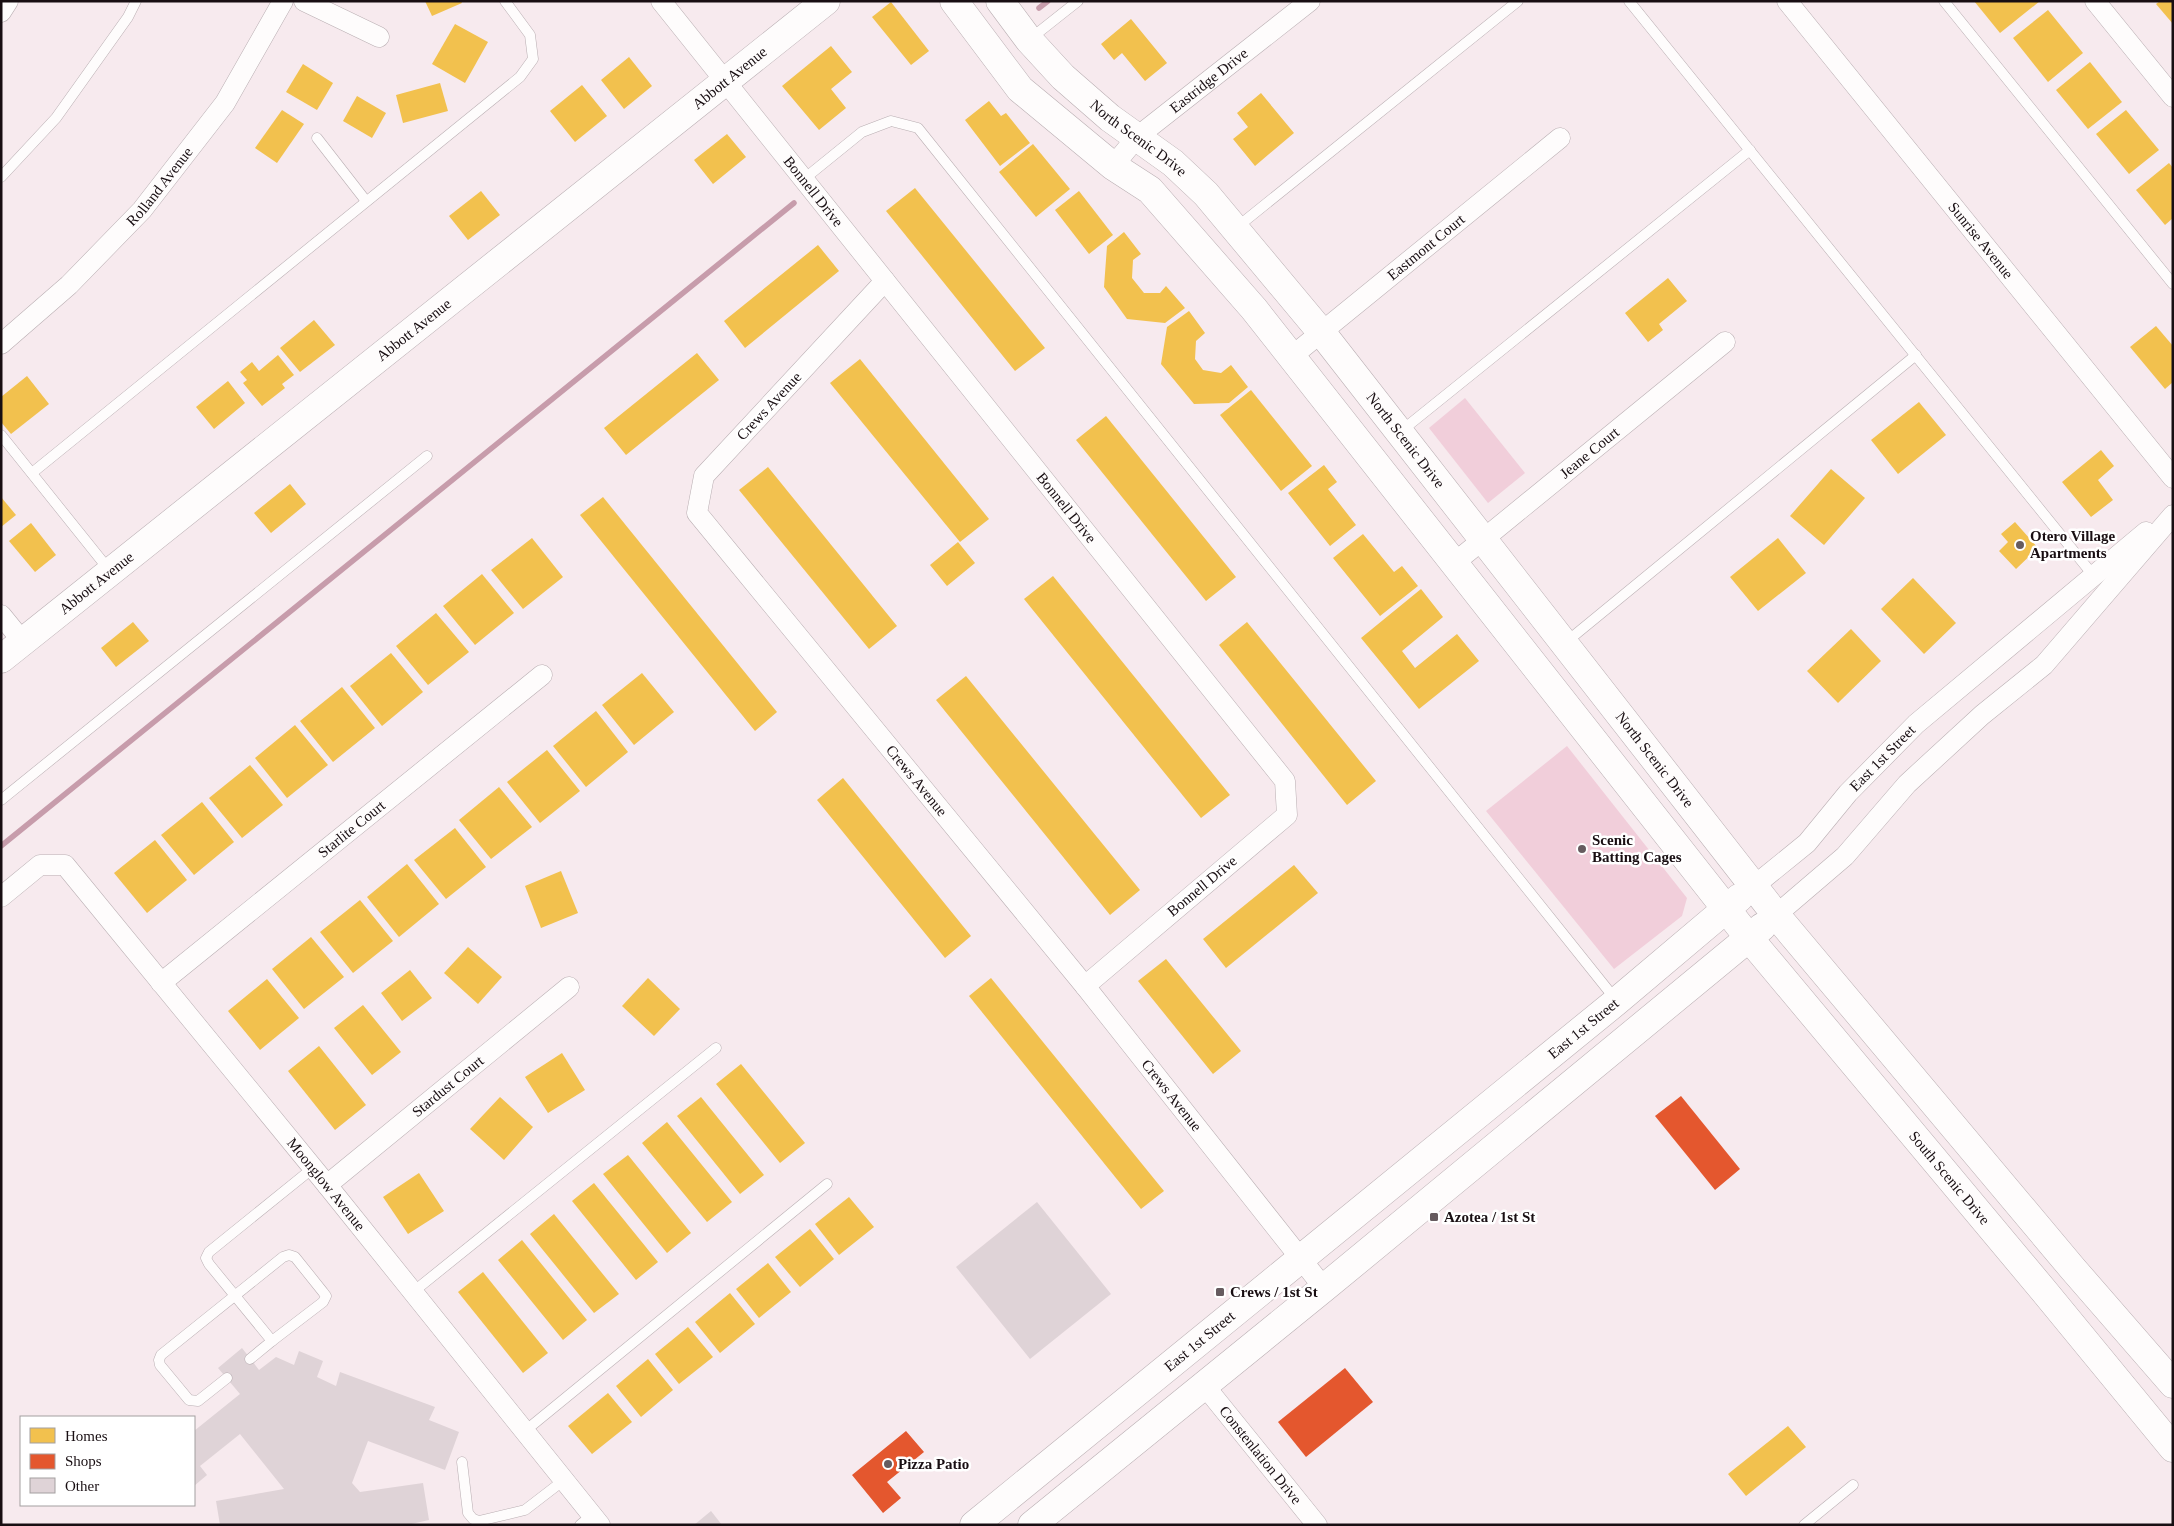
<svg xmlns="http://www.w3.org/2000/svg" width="2174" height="1526" font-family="Georgia,serif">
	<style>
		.green { fill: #f1ceda }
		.homes { fill: #f2c14e }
		.shops { fill: #e4572e }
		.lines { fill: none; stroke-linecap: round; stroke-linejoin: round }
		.stream { stroke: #c79cab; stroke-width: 5.5 }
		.building { fill: #dfd3d7 }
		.lane-casing { stroke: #b9aeb2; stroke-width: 11 }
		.street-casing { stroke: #b9aeb2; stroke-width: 21 }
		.secondary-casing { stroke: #b9aeb2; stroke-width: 29 }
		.lane { stroke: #fefcfc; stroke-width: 10 }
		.street { stroke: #fefcfc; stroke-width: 20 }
		.secondary { stroke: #fefcfc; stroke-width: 28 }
		.poi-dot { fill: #665b5f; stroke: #fff; stroke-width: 2 }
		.labels { text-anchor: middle; stroke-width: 5; stroke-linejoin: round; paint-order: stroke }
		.street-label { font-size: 15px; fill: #180e12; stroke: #fff }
		.poi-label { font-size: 15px; font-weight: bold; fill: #180e12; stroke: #fff; text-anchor: start }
	</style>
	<rect width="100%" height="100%" fill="#f7eaee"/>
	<g class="green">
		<polygon points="1465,398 1525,473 1488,503 1429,428"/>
		<polygon points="1567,746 1687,898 1682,916 1614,969 1486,811"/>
	</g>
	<g class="homes">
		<polygon points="425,1 461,1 462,3 432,16"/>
		<polygon points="1974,1 2040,1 2000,33"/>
		<polygon points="2160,1 2173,1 2173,24 2156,4"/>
		<polygon points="891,2 929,51 911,65 872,17"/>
		<polygon points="2048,10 2083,53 2048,82 2013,38"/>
		<polygon points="1131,19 1167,63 1145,81 1122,53 1114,60 1101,44"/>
		<polygon points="455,24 488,42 465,83 432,64"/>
		<polygon points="831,46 852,72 831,89 846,108 819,130 782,86"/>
		<polygon points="629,57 652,86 624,109 601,80"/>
		<polygon points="2090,62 2122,102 2088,129 2056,90"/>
		<polygon points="303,64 333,83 317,110 286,92"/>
		<polygon points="440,83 448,111 403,123 396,95"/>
		<polygon points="582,85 607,116 575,142 550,111"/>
		<polygon points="1261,93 1294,133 1255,166 1233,139 1248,127 1237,113"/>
		<polygon points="357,96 386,113 372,138 343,121"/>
		<polygon points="989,101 1001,116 1006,113 1030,143 1000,166 965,120"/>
		<polygon points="282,110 304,124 277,163 255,148"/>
		<polygon points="2126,110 2159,150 2129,174 2096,134"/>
		<polygon points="727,134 746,157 713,184 694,160"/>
		<polygon points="1033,144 1070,189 1036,217 999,172"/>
		<polygon points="2169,163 2173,168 2173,218 2165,225 2136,190"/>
		<polygon points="915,188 1045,348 1015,371 886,211"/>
		<polygon points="481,191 500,215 468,240 449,216"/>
		<polygon points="1079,191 1113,235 1089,254 1055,210"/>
		<polygon points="1124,232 1141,254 1133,260 1132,278 1144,293 1160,293 1166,286 1185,308 1165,323 1127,319 1104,287 1107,246"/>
		<polygon points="818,245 839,271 745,348 724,321"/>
		<polygon points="1668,278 1687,301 1659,324 1663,330 1648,342 1625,313"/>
		<polygon points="1189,311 1205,333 1196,341 1195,359 1203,370 1221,373 1231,365 1248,387 1229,403 1194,404 1161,364 1167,327"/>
		<polygon points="314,320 335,345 300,372 280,348"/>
		<polygon points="2156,326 2173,346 2173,382 2165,389 2130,347"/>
		<polygon points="697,353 719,380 626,455 604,428"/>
		<polygon points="278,355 294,375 282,384 285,388 262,406 243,383 247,380 240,372 252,362 259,371"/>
		<polygon points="860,359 989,519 960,542 830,383"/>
		<polygon points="27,376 49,404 11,434 1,422 1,397"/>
		<polygon points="228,381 245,403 214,429 196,407"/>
		<polygon points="1251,390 1312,466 1281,491 1220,415"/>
		<polygon points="1919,402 1946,435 1898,474 1871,440"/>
		<polygon points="1106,416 1236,577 1206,601 1076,440"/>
		<polygon points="2101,450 2114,466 2098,480 2113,500 2091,517 2062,482"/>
		<polygon points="1324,465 1337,482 1328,489 1356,525 1330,546 1288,493"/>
		<polygon points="768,467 897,626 869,649 739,490"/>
		<polygon points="1831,469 1865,498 1824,545 1790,516"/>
		<polygon points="290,484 306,504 271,533 254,513"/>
		<polygon points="1,497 16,515 1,527"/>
		<polygon points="603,497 777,712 755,731 580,515"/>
		<polygon points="2015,522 2038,548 2016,569 1999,551 2008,542 2001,534"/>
		<polygon points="31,523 56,555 35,572 9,541"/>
		<polygon points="1363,534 1394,572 1402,566 1418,586 1380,616 1333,558"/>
		<polygon points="532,538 563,577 523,609 491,570"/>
		<polygon points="1778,538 1806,573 1758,611 1730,577"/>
		<polygon points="958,542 975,563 947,586 930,565"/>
		<polygon points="482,574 514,613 475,645 443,606"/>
		<polygon points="1053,576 1230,795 1201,818 1024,599"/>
		<polygon points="1913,578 1956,623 1924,654 1881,609"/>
		<polygon points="1421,589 1443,617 1402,651 1415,668 1457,634 1479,661 1419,709 1361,638"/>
		<polygon points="436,613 469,652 428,685 396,646"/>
		<polygon points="133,622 149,641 116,667 101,648"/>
		<polygon points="1247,622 1376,781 1347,805 1219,645"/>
		<polygon points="1851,629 1881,661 1838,703 1807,671"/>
		<polygon points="391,653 423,692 382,726 350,686"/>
		<polygon points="642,673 674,712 634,745 602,705"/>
		<polygon points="966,676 1140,890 1110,915 936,700"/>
		<polygon points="342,687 375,728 333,762 300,721"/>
		<polygon points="596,711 628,752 586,787 553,746"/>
		<polygon points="295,725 328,765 287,798 255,758"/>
		<polygon points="547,750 580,791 540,823 507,782"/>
		<polygon points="250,765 283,805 242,838 209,798"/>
		<polygon points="843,778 971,936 945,958 817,800"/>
		<polygon points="499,787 532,827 491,859 459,820"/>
		<polygon points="202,802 234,842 194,875 161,835"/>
		<polygon points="455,828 486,867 446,899 414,860"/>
		<polygon points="155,840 187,880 147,913 114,873"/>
		<polygon points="407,864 439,904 399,937 367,897"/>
		<polygon points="1294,865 1318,893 1226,968 1203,939"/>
		<polygon points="561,871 578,913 541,928 525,886"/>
		<polygon points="360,900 393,941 353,973 320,932"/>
		<polygon points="311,937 344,977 304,1009 272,969"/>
		<polygon points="468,947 502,977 478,1004 444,973"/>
		<polygon points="1166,959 1241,1051 1213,1074 1138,981"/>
		<polygon points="410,970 432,998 402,1021 381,993"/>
		<polygon points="648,978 680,1009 654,1036 622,1006"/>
		<polygon points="991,978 1164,1191 1141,1209 969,996"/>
		<polygon points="267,979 299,1018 260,1050 228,1011"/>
		<polygon points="363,1005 401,1052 372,1075 334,1028"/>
		<polygon points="319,1046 366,1105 335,1130 288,1071"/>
		<polygon points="562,1053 585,1090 548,1113 525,1077"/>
		<polygon points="741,1064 805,1143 780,1163 716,1084"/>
		<polygon points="500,1097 533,1127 504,1160 470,1129"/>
		<polygon points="701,1097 764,1175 740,1194 677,1116"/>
		<polygon points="667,1122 732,1202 707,1222 642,1143"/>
		<polygon points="628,1155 691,1233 667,1253 603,1174"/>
		<polygon points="419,1173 444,1211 408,1234 383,1197"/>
		<polygon points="594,1183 658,1262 636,1280 572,1201"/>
		<polygon points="849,1197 874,1227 839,1255 815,1224"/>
		<polygon points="554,1214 619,1294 594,1313 530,1234"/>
		<polygon points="810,1229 834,1259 800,1287 775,1257"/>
		<polygon points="522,1240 587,1320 563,1340 498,1260"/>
		<polygon points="768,1263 791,1292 759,1318 736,1289"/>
		<polygon points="483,1272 548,1353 523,1373 458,1292"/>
		<polygon points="730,1293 755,1324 720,1353 695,1322"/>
		<polygon points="688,1327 713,1357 679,1384 655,1354"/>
		<polygon points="648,1359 673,1390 641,1417 616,1386"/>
		<polygon points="608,1393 632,1422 592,1454 568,1426"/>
		<polygon points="1788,1426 1806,1447 1746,1496 1728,1474"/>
	</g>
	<g class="shops">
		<polygon points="1681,1096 1740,1169 1715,1190 1655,1116"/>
		<polygon points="1345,1368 1373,1402 1306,1457 1278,1422"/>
		<polygon points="906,1431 924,1452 887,1482 901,1498 883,1513 852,1475"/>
	</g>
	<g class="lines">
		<g class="stream">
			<polyline points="1039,8 1048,1"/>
			<polyline points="1,846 794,203"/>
		</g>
	</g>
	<g class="building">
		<polygon points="1037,1202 1111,1294 1030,1359 956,1267"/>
		<polygon points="242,1348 259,1370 276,1357 294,1365 299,1351 323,1361 317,1377 336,1386 340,1372 435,1407 429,1420 459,1432 445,1470 368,1441 352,1483 360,1492 423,1483 429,1520 407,1525 220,1525 216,1501 284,1489 240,1434 200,1466 207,1475 194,1486 194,1431 240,1394 218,1368"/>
		<polygon points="711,1511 722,1525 694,1525"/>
	</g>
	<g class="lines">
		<defs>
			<g id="lane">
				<polyline points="1629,1 2093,575"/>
				<polyline points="1944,1 2173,284"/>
				<polyline points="1030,39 1078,1"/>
				<polyline points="317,138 366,201"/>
				<polyline points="1,177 56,118 128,17 136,1"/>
				<polyline points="804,179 862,132 891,121 918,128 1616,1000"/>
				<polyline points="1236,228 1518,1"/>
				<polyline points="1400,432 1750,150"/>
				<polyline points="1,435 110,571"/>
				<polyline points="32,473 520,77 533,59 530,35 505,1"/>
				<polyline points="1565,643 1916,355"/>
				<polyline points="1,800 427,456"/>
				<polyline points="413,1292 716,1048"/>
				<polyline points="250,1359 272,1341"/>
				<polyline points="227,1378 198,1401 189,1400 160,1365 159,1360 161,1355 283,1257 289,1255 295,1257 323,1292 326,1296 323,1302 272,1341 209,1264 206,1258 209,1252 313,1168"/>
				<polyline points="525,1431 827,1184"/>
				<polyline points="462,1462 468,1513 473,1519 479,1521 525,1510 564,1480"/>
				<polyline points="580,1525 592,1515"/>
				<polyline points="1804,1525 1853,1485"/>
			</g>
			<g id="street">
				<polyline points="304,1 379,37"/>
				<path id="s1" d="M661,1L1285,781L1287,815L1085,986"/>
				<path id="s2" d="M1787,1L2173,478"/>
				<polyline points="2095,1 2173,97"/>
				<polyline points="1,12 8,1"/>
				<path id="s3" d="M1113,166L1137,137L1310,1"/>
				<path id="s4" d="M885,281L704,476L697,513L1085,986L1324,1288"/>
				<path id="s5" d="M1,344L69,285L142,210L225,103L283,1"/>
				<path id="s6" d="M1291,357L1560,138"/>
				<path id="s7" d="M1453,564L1725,342"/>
				<polyline points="1,615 23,642"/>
				<path id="s8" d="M1754,886L1807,843L1848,793L1916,724L2146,532"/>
				<path id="s9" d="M1,897L40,865H65L327,1185L600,1525"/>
				<polyline points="1776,915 1845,856 1907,784 1982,715 2044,665 2173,515"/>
				<path id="s10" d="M161,983L542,675"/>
				<path id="s11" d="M327,1185L569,987"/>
				<path id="s12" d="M1204,1385L1317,1525"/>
			</g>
			<g id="secondary">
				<path id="s13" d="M954,1L1020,89L1113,166L1150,190L1254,309L1749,938L2044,1291L2173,1448"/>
				<path id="s14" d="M1000,1L1029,40L1063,77L1110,118L1173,163L1206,194L1322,333L1776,915L2073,1269L2173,1384"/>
				<path id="s15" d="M1,659L826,1"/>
				<path id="s16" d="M974,1525L1617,1001L1739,898"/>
				<polyline points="1032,1525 1324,1288 1762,927"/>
			</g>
		</defs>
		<use href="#lane" class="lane-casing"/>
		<use href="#street" class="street-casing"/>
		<use href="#secondary" class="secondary-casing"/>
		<use href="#lane" class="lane"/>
		<use href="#street" class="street"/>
		<use href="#secondary" class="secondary"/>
	</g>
	<g class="poi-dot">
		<circle cx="2020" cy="545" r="5"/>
		<circle cx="1582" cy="849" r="5"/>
		<rect x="1429" y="1212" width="10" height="10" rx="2.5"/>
		<rect x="1215" y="1287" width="10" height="10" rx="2.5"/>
		<circle cx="888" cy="1464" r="5"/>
	</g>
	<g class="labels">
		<g class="street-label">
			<text dy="5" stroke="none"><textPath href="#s15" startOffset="932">Abbott Avenue</textPath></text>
			<text dy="5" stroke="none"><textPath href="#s3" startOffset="129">Eastridge Drive</textPath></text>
			<text dy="5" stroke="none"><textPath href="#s14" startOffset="196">North Scenic Drive</textPath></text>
			<text dy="5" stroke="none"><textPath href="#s5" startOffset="224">Rolland Avenue</textPath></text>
			<text dy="5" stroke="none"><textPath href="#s1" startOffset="244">Bonnell Drive</textPath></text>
			<text dy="5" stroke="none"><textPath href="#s2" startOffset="308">Sunrise Avenue</textPath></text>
			<text dy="5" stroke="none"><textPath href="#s6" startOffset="174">Eastmont Court</textPath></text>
			<text dy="5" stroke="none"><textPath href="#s15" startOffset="528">Abbott Avenue</textPath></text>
			<text transform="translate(769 406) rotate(-47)" y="5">Crews Avenue</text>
			<text dy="5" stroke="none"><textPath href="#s14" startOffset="601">North Scenic Drive</textPath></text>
			<text dy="5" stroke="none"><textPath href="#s7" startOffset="176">Jeane Court</textPath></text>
			<text dy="5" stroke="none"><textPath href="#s1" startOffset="649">Bonnell Drive</textPath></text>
			<text dy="5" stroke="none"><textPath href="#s15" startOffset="122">Abbott Avenue</textPath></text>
			<text dy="5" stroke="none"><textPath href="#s8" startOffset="182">East 1st Street</textPath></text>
			<text dy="5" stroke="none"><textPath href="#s14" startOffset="1006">North Scenic Drive</textPath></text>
			<text dy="5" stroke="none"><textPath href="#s4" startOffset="650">Crews Avenue</textPath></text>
			<text dy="5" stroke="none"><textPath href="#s10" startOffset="245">Starlite Court</textPath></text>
			<text transform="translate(1202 886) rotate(-40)" y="5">Bonnell Drive</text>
			<text dy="5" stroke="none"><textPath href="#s16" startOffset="786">East 1st Street</textPath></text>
			<text dy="5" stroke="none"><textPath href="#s11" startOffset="156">Stardust Court</textPath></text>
			<text dy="5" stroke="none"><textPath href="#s4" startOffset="1055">Crews Avenue</textPath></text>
			<text dy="5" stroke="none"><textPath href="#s13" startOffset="1546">South Scenic Drive</textPath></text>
			<text dy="5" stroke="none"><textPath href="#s9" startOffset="488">Moonglow Avenue</textPath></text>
			<text dy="5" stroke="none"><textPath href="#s16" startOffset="291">East 1st Street</textPath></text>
			<text dy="5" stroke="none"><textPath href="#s12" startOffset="90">Constenlation Drive</textPath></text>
		</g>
		<g class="poi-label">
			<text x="2030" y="541">Otero Village<tspan x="2030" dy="17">Apartments</tspan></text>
			<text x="1592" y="845">Scenic<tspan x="1592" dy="17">Batting Cages</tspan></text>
			<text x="1444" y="1222">Azotea / 1st St</text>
			<text x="1230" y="1297">Crews / 1st St</text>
			<text x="898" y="1469">Pizza Patio</text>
		</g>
	</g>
	<rect width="2174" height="1526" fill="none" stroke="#180e12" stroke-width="5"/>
	<rect x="20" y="1416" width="175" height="90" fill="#ffffff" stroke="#a39fa0"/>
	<rect x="30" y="1428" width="25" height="15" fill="#f2c14e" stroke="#a39fa0"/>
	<text x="65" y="1441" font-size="15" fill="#180e12">Homes</text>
	<rect x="30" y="1454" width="25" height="15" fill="#e4572e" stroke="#a39fa0"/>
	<text x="65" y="1466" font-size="15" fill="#180e12">Shops</text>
	<rect x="30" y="1478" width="25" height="15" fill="#dfd3d7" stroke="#a39fa0"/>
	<text x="65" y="1491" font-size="15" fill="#180e12">Other</text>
</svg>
